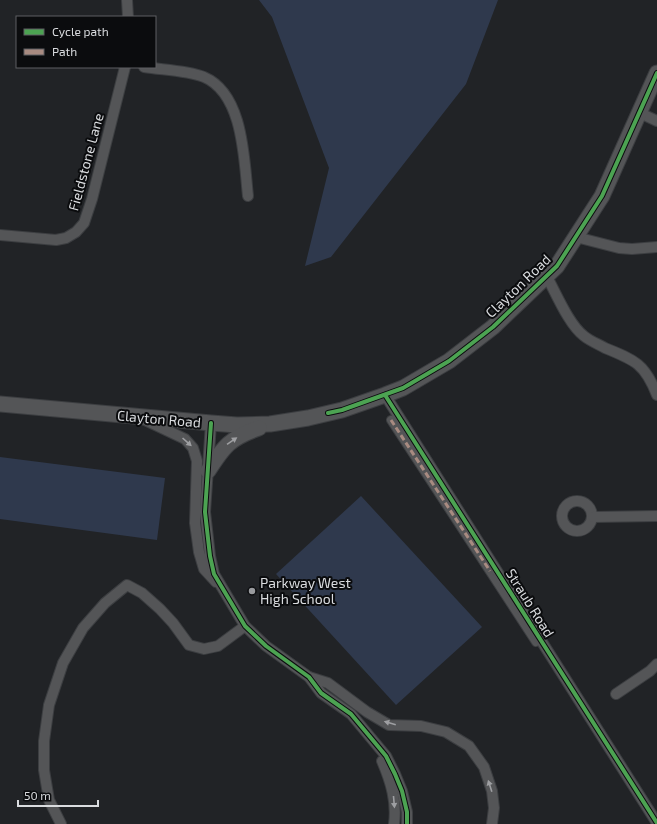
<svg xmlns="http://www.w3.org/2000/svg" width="657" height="824" font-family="'Exo 2',sans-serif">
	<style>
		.green { fill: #2f394d }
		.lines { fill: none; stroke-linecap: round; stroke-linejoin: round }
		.pedestrian-casing { stroke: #3c3e41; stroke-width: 10 }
		.minor-casing { stroke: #3c3e41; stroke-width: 12 }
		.secondary-casing { stroke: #3c3e41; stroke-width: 17 }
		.pedestrian { stroke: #545557; stroke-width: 8 }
		.minor { stroke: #545557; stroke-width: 10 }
		.secondary { stroke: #545557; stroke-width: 15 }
		.quiet { stroke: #a88b81; stroke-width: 3; stroke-dasharray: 6 3; stroke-linecap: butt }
		.cycleway-casing { stroke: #0b0c0e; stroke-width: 6 }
		.cycleway { stroke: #4ca352; stroke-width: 4 }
		.oneway { fill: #9e9fa2 }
		.poi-dot { fill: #999b9e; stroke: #0b0c0e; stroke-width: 1.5 }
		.labels { text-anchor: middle; stroke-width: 4; stroke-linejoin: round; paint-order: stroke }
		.street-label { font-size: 14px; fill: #dadcdf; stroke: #0b0c0e }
		.poi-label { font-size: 14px; fill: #dadcdf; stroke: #0b0c0e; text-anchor: start }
	</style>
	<rect width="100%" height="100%" fill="#212326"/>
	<g class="green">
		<polygon points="259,0 498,0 466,84 331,257 305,266 329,168 272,17"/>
		<polygon points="0,457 165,478 157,540 0,519"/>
		<polygon points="361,496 482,627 396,705 276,574"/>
	</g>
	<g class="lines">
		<defs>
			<polyline id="pedestrian" points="391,420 536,642"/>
			<g id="minor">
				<polyline points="127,0 128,17"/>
				<path d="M144,67C163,70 186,70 204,77C244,94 244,161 248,196"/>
				<polyline points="640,113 657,121"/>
				<polyline points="0,235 56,240 66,238 76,232 84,223 92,199 125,67"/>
				<polyline points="576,237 619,248 632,249 657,247"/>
				<path d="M547,277C556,293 569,325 584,336C590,341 598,344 605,348C635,360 645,364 657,395"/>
				<polyline points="385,395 657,823"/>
				<polyline points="145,420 185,439 193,448 197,461 195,523 199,552 204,569 216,582"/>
				<polyline points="211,423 205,512 210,556 214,574 245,626 266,646 309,677 321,693 351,714 386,756 395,774 402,791 407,812 407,824"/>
				<circle cx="577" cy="516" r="15"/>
				<polyline points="593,517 657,516"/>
				<polyline points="309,677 328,683 367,712 389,725 421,726 446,732 469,746 484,767 492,791 494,808 492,824"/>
				<polyline points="616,694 650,671 657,664"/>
				<path d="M382,761C391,782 397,802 394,824"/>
				<polyline points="61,824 49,800 44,770 44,741 49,705 63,663 83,628 105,603 127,585 142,593 160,609 173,623 189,645 204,649 218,646 245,626"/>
			</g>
			<g id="secondary">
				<polyline points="0,404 211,423 237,425 270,424 308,418 342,410 385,395 403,388 449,361 493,327 557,266 602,196 657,73"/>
				<path d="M208,471C224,446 230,438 259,428"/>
			</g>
		</defs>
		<use href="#pedestrian" class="pedestrian-casing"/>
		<use href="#minor" class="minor-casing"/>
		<use href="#secondary" class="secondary-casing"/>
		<use href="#pedestrian" class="pedestrian"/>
		<use href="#minor" class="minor"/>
		<use href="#secondary" class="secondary"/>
		<polyline class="quiet" points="391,420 490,571"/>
		<defs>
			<g id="cycleway">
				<polyline points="385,395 657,823"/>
				<polyline points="328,413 342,410 403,388 449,361 493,327 557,266 602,196 657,73"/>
				<polyline points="211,423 205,512 210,556 214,574 245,626 266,646 309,677 321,693 351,714 386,756 395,774 402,791 407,812 407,824"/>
			</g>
		</defs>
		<use href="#cycleway" class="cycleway-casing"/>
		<use href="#cycleway" class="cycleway"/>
	</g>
	<defs><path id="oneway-solid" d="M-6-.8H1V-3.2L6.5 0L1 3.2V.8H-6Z"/></defs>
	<g class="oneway">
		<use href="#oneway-solid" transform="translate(232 441) rotate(-34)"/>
		<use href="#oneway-solid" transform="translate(187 442) rotate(42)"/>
		<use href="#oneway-solid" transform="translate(390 723) rotate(-164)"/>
		<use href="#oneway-solid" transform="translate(490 786) rotate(-108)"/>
		<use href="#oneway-solid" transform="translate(394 802) rotate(85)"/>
	</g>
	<circle class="poi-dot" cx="252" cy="591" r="4"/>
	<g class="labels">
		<g class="street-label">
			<text transform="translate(86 162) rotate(-75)" y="5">Fieldstone Lane</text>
			<text transform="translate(518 286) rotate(-44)" y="5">Clayton Road</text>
			<text transform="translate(159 419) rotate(5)" y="5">Clayton Road</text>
			<text transform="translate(530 603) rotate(58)" y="5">Straub Road</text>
		</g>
		<g class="poi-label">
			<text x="260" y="588">Parkway West<tspan x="260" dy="16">High School</tspan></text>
		</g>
	</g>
	<rect x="16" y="16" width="140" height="52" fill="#0b0c0e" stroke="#5e5f62"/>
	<rect x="24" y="29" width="20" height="6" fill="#4ca352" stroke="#5e5f62"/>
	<text x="52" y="36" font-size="12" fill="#dadcdf">Cycle path</text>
	<rect x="24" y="49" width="20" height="6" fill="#a88b81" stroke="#5e5f62"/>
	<text x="52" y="56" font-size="12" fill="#dadcdf">Path</text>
	<path d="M18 800v6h80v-6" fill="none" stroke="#dadcdf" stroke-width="2"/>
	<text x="24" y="800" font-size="12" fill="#dadcdf" stroke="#0b0c0e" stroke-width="3" paint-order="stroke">50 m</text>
</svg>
